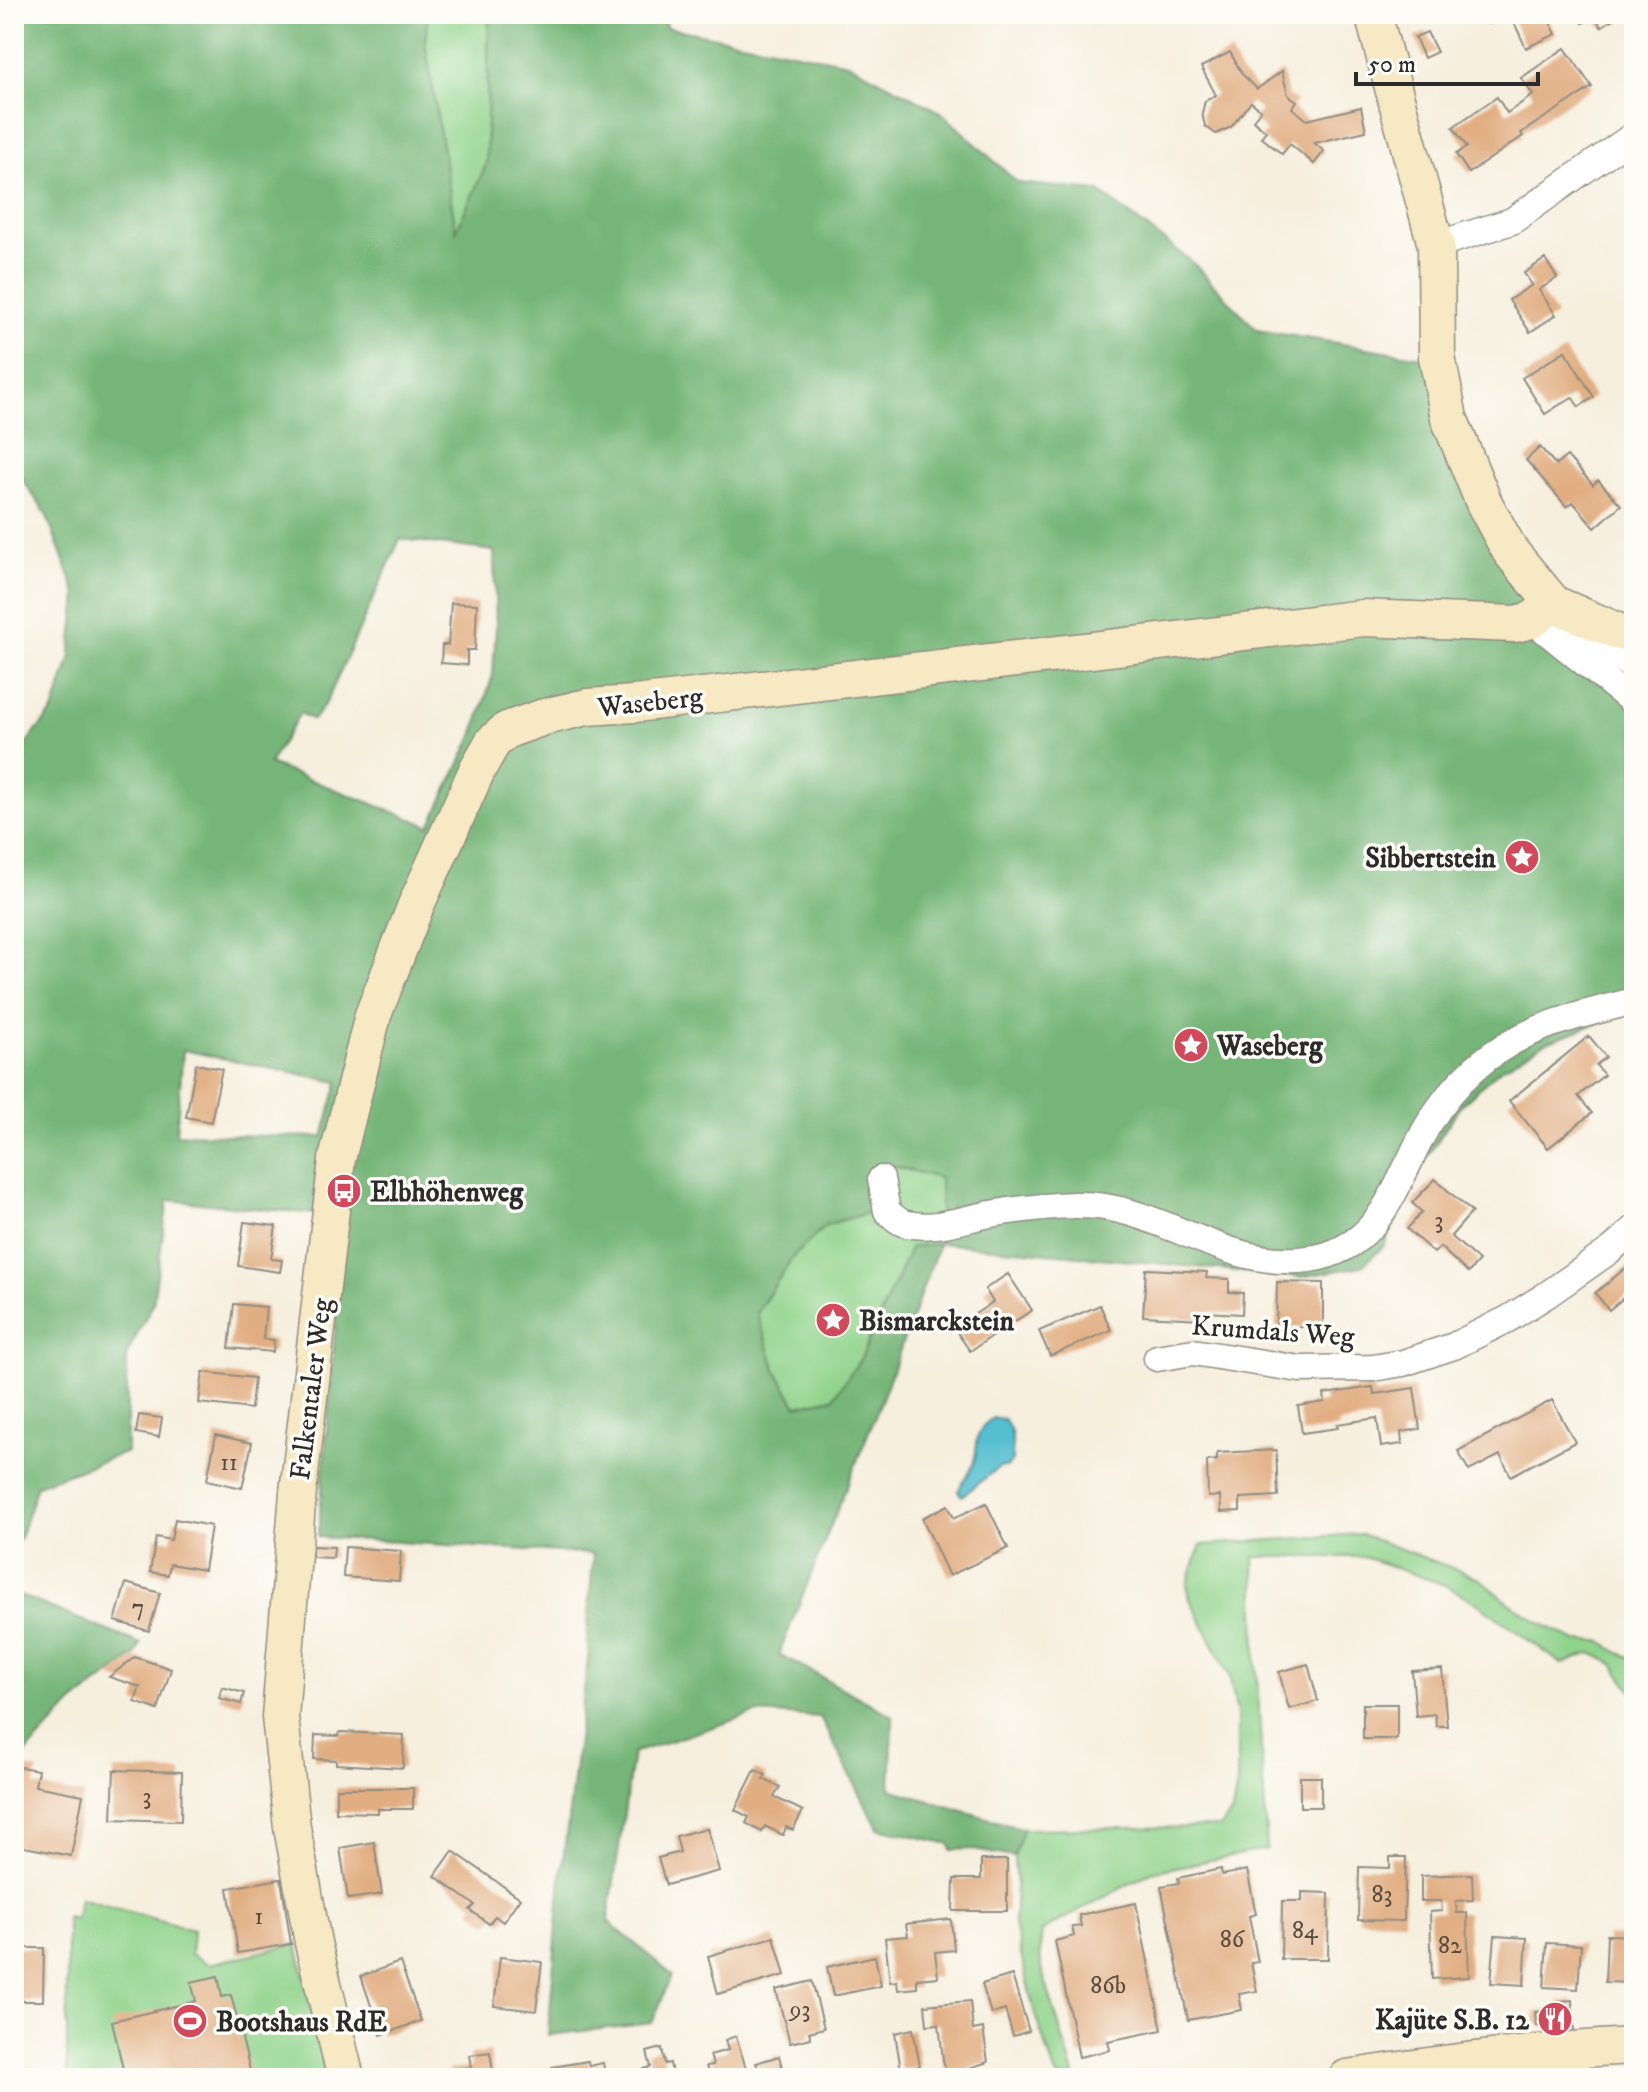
<svg xmlns="http://www.w3.org/2000/svg" width="1648" height="2092" font-family="'IM FELL DW Pica',serif">
	<style>
		.green { fill: #90d38b; stroke: #5e7f5b; stroke-width: 2 }
		.forest { fill: #74b577; stroke: #507051; stroke-width: 2; fill-rule: evenodd }
		.water { fill: #53becf; stroke: #3f747d; stroke-width: 2 }
		.building { fill: #e1ae82 }
		.lines { fill: none; stroke-linecap: round; stroke-linejoin: round }
		.street-casing { stroke: #908d84; stroke-width: 29 }
		.secondary-casing { stroke: #908d84; stroke-width: 39 }
		.street { stroke: #fff; stroke-width: 26 }
		.secondary { stroke: #f6e9c3; stroke-width: 36 }
		.labels { text-anchor: middle; stroke-width: 7; stroke-linejoin: round; paint-order: stroke }
		.number-label { font-size: 24px; fill: #584c41 }
		.street-label { font-size: 28px; fill: #2b2b2b; stroke: #fdfcf7 }
		.poi-label { font-size: 28px; font-weight: bold; fill: #2b2b2b; stroke: #fdfcf7; text-anchor: start }
	</style>
	<rect width="100%" height="100%" fill="#fdfcf7"/>
	<filter id="ink" filterUnits="userSpaceOnUse"><feTurbulence type="fractalNoise" baseFrequency=".0125" numOctaves="2"/><feDisplacementMap in="SourceGraphic" scale="16" xChannelSelector="R" yChannelSelector="G"/><feConvolveMatrix kernelMatrix="1 2 1 2 8 2 1 2 1" color-interpolation-filters="sRGB"/></filter>
	<filter id="wash" filterUnits="userSpaceOnUse"><feTurbulence type="fractalNoise" baseFrequency=".006" numOctaves="4" result="noise"/><feDisplacementMap in="SourceGraphic" scale="32" xChannelSelector="R" yChannelSelector="G"/><feGaussianBlur stdDeviation="1.8" result="paint"/><feColorMatrix in="noise" values="0 0 0 0 0 0 0 0 0 0 0 0 0 0 0 0 0 1.4 0 .05"/><feComposite in="paint" operator="in"/></filter>
	<g filter="url(#wash)">
		<rect width="100%" height="100%" fill="#f6efde"/>
		<g class="green">
			<polygon points="428,14 489,14 486,165 456,232 425,42"/>
			<polygon points="886,1164 940,1178 940,1243 911,1247 861,1358 833,1398 797,1406 776,1370 757,1313 792,1258 826,1225 874,1211"/>
			<polygon points="1360,1534 1479,1578 1508,1602 1540,1623 1576,1641 1602,1641 1615,1651 1634,1659 1634,1693 1612,1663 1591,1653 1562,1664 1477,1603 1445,1585 1364,1557 1254,1557 1256,1660 1267,1849 1151,1872 1042,1931 1040,1948 1041,1967 1075,2078 1057,2078 1035,2015 1014,1925 1016,1885 1014,1857 1023,1829 1220,1827 1232,1813 1237,1784 1237,1714 1230,1677 1190,1599 1187,1584 1201,1545"/>
			<polygon points="80,1898 193,1930 191,1954 209,1964 297,1944 326,2078 67,2078 67,1917 75,1919"/>
		</g>
		<g class="forest">
			<path d="M14,14H428L425,42L456,231L486,165L489,14H667L665,27L848,63L941,112L1018,183L1098,191L1191,261L1257,330L1427,358L1484,524L1634,674V1013L1614,1017L1547,1042L1499,1070L1461,1105L1423,1163L1384,1246L1362,1266L1301,1277L940,1243V1178L886,1164L874,1211L826,1225L792,1258L757,1313L776,1370L797,1406L833,1398L861,1358L911,1247L939,1244L880,1404L779,1654L893,1716L890,1789L1023,1829L1014,1857L968,1849L951,1850L950,1844L878,1828L820,1717L756,1713L633,1753L608,1921L672,1975L652,2023L548,2035L561,1877L589,1651L587,1639L593,1554L318,1537L344,1223L315,1214L168,1200L153,1303L127,1354V1452L37,1485L20,1538L14,1548V758L53,711L70,660L77,595L46,514L20,476L14,471ZM400,539L494,551L496,628L493,675L473,736L430,826L269,764L300,713L313,720L327,701ZM183,1050L338,1082L323,1137L176,1134Z"/>
			<polygon points="14,1593 141,1644 135,1655 73,1703 14,1766"/>
		</g>
		<path class="water" d="M993,1418L1003,1419C1016,1432 1011,1444 1012,1461L1007,1467H999C987,1477 974,1486 962,1496L958,1491C962,1483 967,1477 971,1469C982,1448 969,1432 993,1418Z"/>
		<g id="blocks">
			<g class="building">
				<polygon points="1483,14 1509,14 1488,24"/>
				<polygon points="1510,14 1546,14 1556,34 1526,48"/>
				<polygon points="1578,14 1612,14 1615,18 1601,27 1595,16 1583,23"/>
				<polygon points="1427,32 1437,52 1424,58 1415,37"/>
				<polygon points="1565,48 1592,87 1521,133 1523,136 1469,173 1456,154 1467,147 1453,127 1497,97 1507,113 1533,95 1521,78"/>
				<polygon points="1230,52 1242,74 1257,89 1282,71 1288,95 1297,101 1292,108 1307,120 1361,107 1366,131 1314,143 1324,151 1314,164 1290,144 1282,154 1261,137 1266,131 1253,120 1261,110 1251,102 1231,127 1216,134 1205,126 1202,113 1205,101 1216,95 1201,67"/>
				<polygon points="1545,259 1557,278 1539,290 1556,315 1530,332 1509,300 1532,285 1524,273"/>
				<polygon points="1565,351 1594,397 1579,407 1572,397 1545,414 1522,378"/>
				<polygon points="1540,447 1556,465 1567,456 1593,485 1598,480 1621,505 1595,528 1573,502 1567,507 1526,460"/>
				<polygon points="451,603 477,604 475,650 467,650 467,665 441,663 442,645 448,645"/>
				<polygon points="1589,1036 1606,1057 1596,1065 1604,1075 1578,1096 1592,1113 1548,1148 1509,1101"/>
				<polygon points="196,1064 222,1069 211,1122 186,1117"/>
				<polygon points="1435,1179 1472,1212 1451,1236 1479,1261 1468,1273 1440,1247 1434,1253 1407,1229 1422,1212 1412,1203"/>
				<polygon points="244,1222 276,1226 271,1259 282,1260 280,1272 238,1266"/>
				<polygon points="1634,1261 1634,1289 1609,1310 1595,1293"/>
				<polygon points="1146,1269 1207,1272 1206,1278 1229,1279 1229,1292 1243,1293 1242,1314 1204,1312 1203,1319 1143,1316"/>
				<polygon points="1008,1274 1032,1310 970,1351 954,1328 993,1302 985,1289"/>
				<polygon points="1277,1282 1323,1283 1323,1327 1276,1327"/>
				<polygon points="234,1304 266,1307 263,1339 274,1340 273,1352 229,1348"/>
				<polygon points="1100,1305 1111,1330 1050,1356 1039,1331"/>
				<polygon points="203,1372 254,1378 251,1409 199,1403"/>
				<polygon points="1373,1387 1374,1394 1414,1388 1420,1429 1401,1432 1402,1444 1381,1447 1377,1418 1337,1424 1338,1428 1302,1433 1298,1406 1325,1402 1324,1394"/>
				<polygon points="1552,1400 1575,1442 1511,1476 1500,1455 1469,1471 1458,1451"/>
				<polygon points="139,1415 162,1418 159,1437 136,1433"/>
				<polygon points="216,1435 252,1443 242,1488 207,1480"/>
				<polygon points="1276,1450 1278,1496 1240,1498 1240,1511 1221,1512 1220,1496 1208,1497 1207,1461 1217,1460 1217,1453"/>
				<polygon points="986,1503 1008,1548 949,1576 922,1518 948,1505 954,1518"/>
				<polygon points="175,1519 211,1526 204,1570 170,1564 168,1575 150,1572 156,1537 171,1540"/>
				<polygon points="312,1546 334,1547 333,1558 312,1557"/>
				<polygon points="345,1547 401,1551 399,1581 343,1577"/>
				<polygon points="126,1583 160,1593 149,1631 115,1621"/>
				<polygon points="135,1657 171,1669 158,1710 135,1702 140,1687 109,1677"/>
				<polygon points="1308,1664 1318,1701 1289,1709 1279,1672"/>
				<polygon points="1442,1669 1447,1726 1436,1726 1435,1714 1416,1716 1412,1671"/>
				<polygon points="222,1687 244,1693 241,1704 219,1698"/>
				<rect x="1363" y="1704" width="34" height="35"/>
				<polygon points="340,1732 404,1735 403,1768 336,1764 336,1760 314,1759 315,1735 339,1736"/>
				<polygon points="20,1767 38,1770 35,1786 83,1795 71,1856 14,1845 14,1781"/>
				<polygon points="114,1770 182,1772 181,1821 112,1819"/>
				<polygon points="755,1770 766,1775 763,1779 780,1787 774,1797 803,1811 793,1830 786,1827 783,1835 765,1826 762,1832 746,1823 749,1817 735,1810"/>
				<rect x="1300" y="1777" width="21" height="30"/>
				<polygon points="336,1788 413,1788 413,1809 378,1809 378,1813 336,1812"/>
				<polygon points="707,1828 719,1871 666,1885 658,1858 680,1852 676,1836"/>
				<polygon points="374,1842 382,1894 348,1899 340,1848"/>
				<polygon points="453,1851 520,1898 503,1922 495,1916 489,1924 470,1910 475,1905 435,1876"/>
				<polygon points="1390,1857 1406,1857 1404,1921 1358,1920 1359,1867 1390,1868"/>
				<polygon points="981,1860 1007,1860 1007,1911 953,1911 954,1879 981,1879"/>
				<polygon points="1221,1869 1222,1875 1247,1870 1256,1914 1249,1916 1258,1962 1251,1963 1257,1991 1239,1994 1242,2010 1188,2020 1161,1886 1179,1883 1178,1878"/>
				<polygon points="1472,1874 1473,1900 1456,1901 1457,1913 1467,1913 1469,1977 1432,1979 1430,1912 1442,1911 1441,1901 1421,1901 1421,1876"/>
				<polygon points="281,1879 291,1944 238,1953 228,1888"/>
				<polygon points="1302,1892 1329,1893 1328,1959 1281,1959 1282,1901 1302,1901"/>
				<polygon points="1136,1903 1162,2030 1108,2041 1110,2050 1079,2057 1055,1941 1074,1936 1072,1927 1081,1926 1079,1915"/>
				<polygon points="951,1919 954,1950 935,1952 938,1977 917,1979 917,1988 898,1990 897,1981 890,1982 885,1938 908,1936 906,1924"/>
				<polygon points="1607,1935 1634,1936 1634,1983 1605,1982"/>
				<polygon points="1495,1936 1527,1938 1524,1985 1491,1983"/>
				<polygon points="774,1937 785,1975 718,1994 708,1956"/>
				<polygon points="1547,1943 1581,1945 1578,1989 1544,1987"/>
				<polygon points="14,1948 44,1948 43,2001 14,2001"/>
				<polygon points="875,1956 881,1986 833,1996 827,1967"/>
				<polygon points="500,1957 542,1962 536,2011 494,2006"/>
				<polygon points="400,1962 421,2021 381,2035 361,1976"/>
				<polygon points="1012,1975 1029,2031 1013,2036 1005,2010 991,2014 982,1984"/>
				<polygon points="218,1976 222,1997 231,1995 252,2078 125,2078 112,2021 196,2001 191,1982"/>
				<polygon points="812,1981 824,2028 809,2032 811,2038 790,2043 776,1990"/>
				<polygon points="1572,2000 1574,2032 1551,2033 1550,2026 1536,2026 1535,2012 1559,2010 1559,2001"/>
				<polygon points="970,2001 973,2030 983,2028 988,2062 947,2075 943,2060 939,2024 927,2025 925,2005"/>
				<polygon points="913,2029 920,2066 901,2070 895,2033"/>
				<polygon points="736,2036 749,2078 710,2078 706,2066 713,2065 710,2055 728,2050 725,2040"/>
				<polygon points="662,2048 665,2064 670,2063 673,2078 631,2078 645,2074 644,2069 651,2067 647,2052"/>
				<polygon points="490,2052 494,2078 450,2078 448,2070 471,2067 469,2055"/>
				<polygon points="779,2056 785,2078 761,2078 756,2063"/>
				<polygon points="588,2061 589,2066 603,2063 606,2078 554,2078 552,2067"/>
			</g>
		</g>
	</g>
	<g filter="url(#ink)">
		<use href="#blocks" fill-opacity="0" stroke="#908d84" stroke-width="2"/>
		<g class="lines">
			<defs>
				<g id="street">
					<polyline points="1436,245 1512,221 1634,135"/>
					<polyline points="1564,615 1583,634 1634,668"/>
					<polyline points="1532,620 1634,703"/>
					<path d="M881,1179L887,1211C893,1216 899,1223 907,1224C935,1230 963,1219 991,1214C1019,1209 1047,1206 1075,1205C1157,1202 1223,1271 1309,1259C1383,1249 1396,1180 1428,1125C1440,1105 1456,1085 1474,1069C1520,1027 1575,1016 1634,1001"/>
					<polyline points="1157,1358 1193,1352 1300,1369 1373,1368 1403,1363 1454,1346 1508,1319 1548,1294 1612,1249 1634,1229"/>
				</g>
				<g id="secondary">
					<polyline points="1373,14 1436,245 1437,357 1449,418 1484,503 1510,551 1554,604 1617,631 1634,635"/>
					<polyline points="346,2078 313,1943 292,1827 280,1717 298,1492 337,1159 373,1015 416,905 478,768 493,742 507,730 544,717 587,707 635,704 1363,618 1515,624 1532,620 1554,604"/>
					<path d="M1347,2078C1442,2063 1538,2050 1634,2046"/>
				</g>
			</defs>
			<use href="#street" class="street-casing"/>
			<use href="#secondary" class="secondary-casing"/>
			<use href="#street" class="street"/>
			<use href="#secondary" class="secondary"/>
		</g>
	</g>
	<defs>
		<symbol id="sight-disc" viewBox="-11 -11 22 22"><circle r="9.5" fill="#d1495b" stroke="#fdfcf7"/><path d="M0-6L1.8-2.2L6-1.7L2.9 1.2L3.7 5.4L0 3.3L-3.7 5.4L-2.9 1.2L-6-1.7L-1.8-2.2Z" fill="#fff"/></symbol>
		<symbol id="bus-disc" viewBox="-11 -11 22 22"><circle r="9.5" fill="#d1495b" stroke="#fdfcf7"/><path d="M-5-6H5V4H4V6H2V4H-2V6H-4V4H-5ZM-3.5-4V0h7V-4ZM-3.5 1.2v1.5H-2V1.2ZM2 1.2v1.5H3.5V1.2Z" fill="#fff"/></symbol>
		<symbol id="restaurant-disc" viewBox="-11 -11 22 22"><circle r="9.5" fill="#d1495b" stroke="#fdfcf7"/><path d="M-5-6h1v4h1v-4h1v4h1v-4h1v5L-1.5 .5V6h-2V.5L-5-1ZM5-6V6H3V1.5H1.5Q1.5-4 5-6Z" fill="#fff"/></symbol>
		<symbol id="stadium-disc" viewBox="-11 -11 22 22"><circle r="9.5" fill="#d1495b" stroke="#fdfcf7"/><path d="M0-5a6.5 5 0 1 0 0 10a6.5 5 0 1 0 0-10ZM-3.5-1.8h7v3.6h-7Z" fill="#fff"/></symbol>
	</defs>
	<g fill-rule="evenodd">
		<use href="#sight-disc" x="1502" y="837" width="40" height="40"/>
		<use href="#sight-disc" x="1171" y="1025" width="40" height="40"/>
		<use href="#bus-disc" x="324" y="1171" width="40" height="40"/>
		<use href="#sight-disc" x="813" y="1300" width="40" height="40"/>
		<use href="#restaurant-disc" x="1535" y="1999" width="40" height="40"/>
		<use href="#stadium-disc" x="170" y="2001" width="40" height="40"/>
	</g>
	<g class="labels">
		<g class="number-label">
			<text x="1439" y="1228">3</text>
			<text x="229" y="1470">11</text>
			<text x="138" y="1615">7</text>
			<text x="147" y="1804">3</text>
			<text x="1382" y="1902">83</text>
			<text x="259" y="1924">1</text>
			<text x="1305" y="1938">84</text>
			<text x="1232" y="1947">86</text>
			<text x="1450" y="1953">82</text>
			<text x="1108" y="1993">86b</text>
			<text x="800" y="2017">93</text>
		</g>
		<g class="street-label">
			<text transform="translate(650 701) rotate(-6)" y="10">Waseberg</text>
			<text transform="translate(1273 1330) rotate(4)" y="10">Krumdals Weg</text>
			<text transform="translate(310 1389) rotate(-83)" y="10">Falkentaler Weg</text>
		</g>
		<g class="poi-label">
			<text x="1496" y="867" text-anchor="end">Sibbertstein</text>
			<text x="1217" y="1055">Waseberg</text>
			<text x="370" y="1201">Elbhöhenweg</text>
			<text x="859" y="1330">Bismarckstein</text>
			<text x="1529" y="2029" text-anchor="end">Kajüte S.B. 12</text>
			<text x="216" y="2031">Bootshaus RdE</text>
		</g>
	</g>
	<rect width="1648" height="2092" fill="none" stroke="#fdfcf7" stroke-width="48"/>
	<path d="M1356 72v12h182v-12" fill="none" stroke="#2b2b2b" stroke-width="4"/>
	<text x="1368" y="72" font-size="24" fill="#2b2b2b" stroke="#fdfcf7" stroke-width="6" paint-order="stroke">50 m</text>
</svg>
